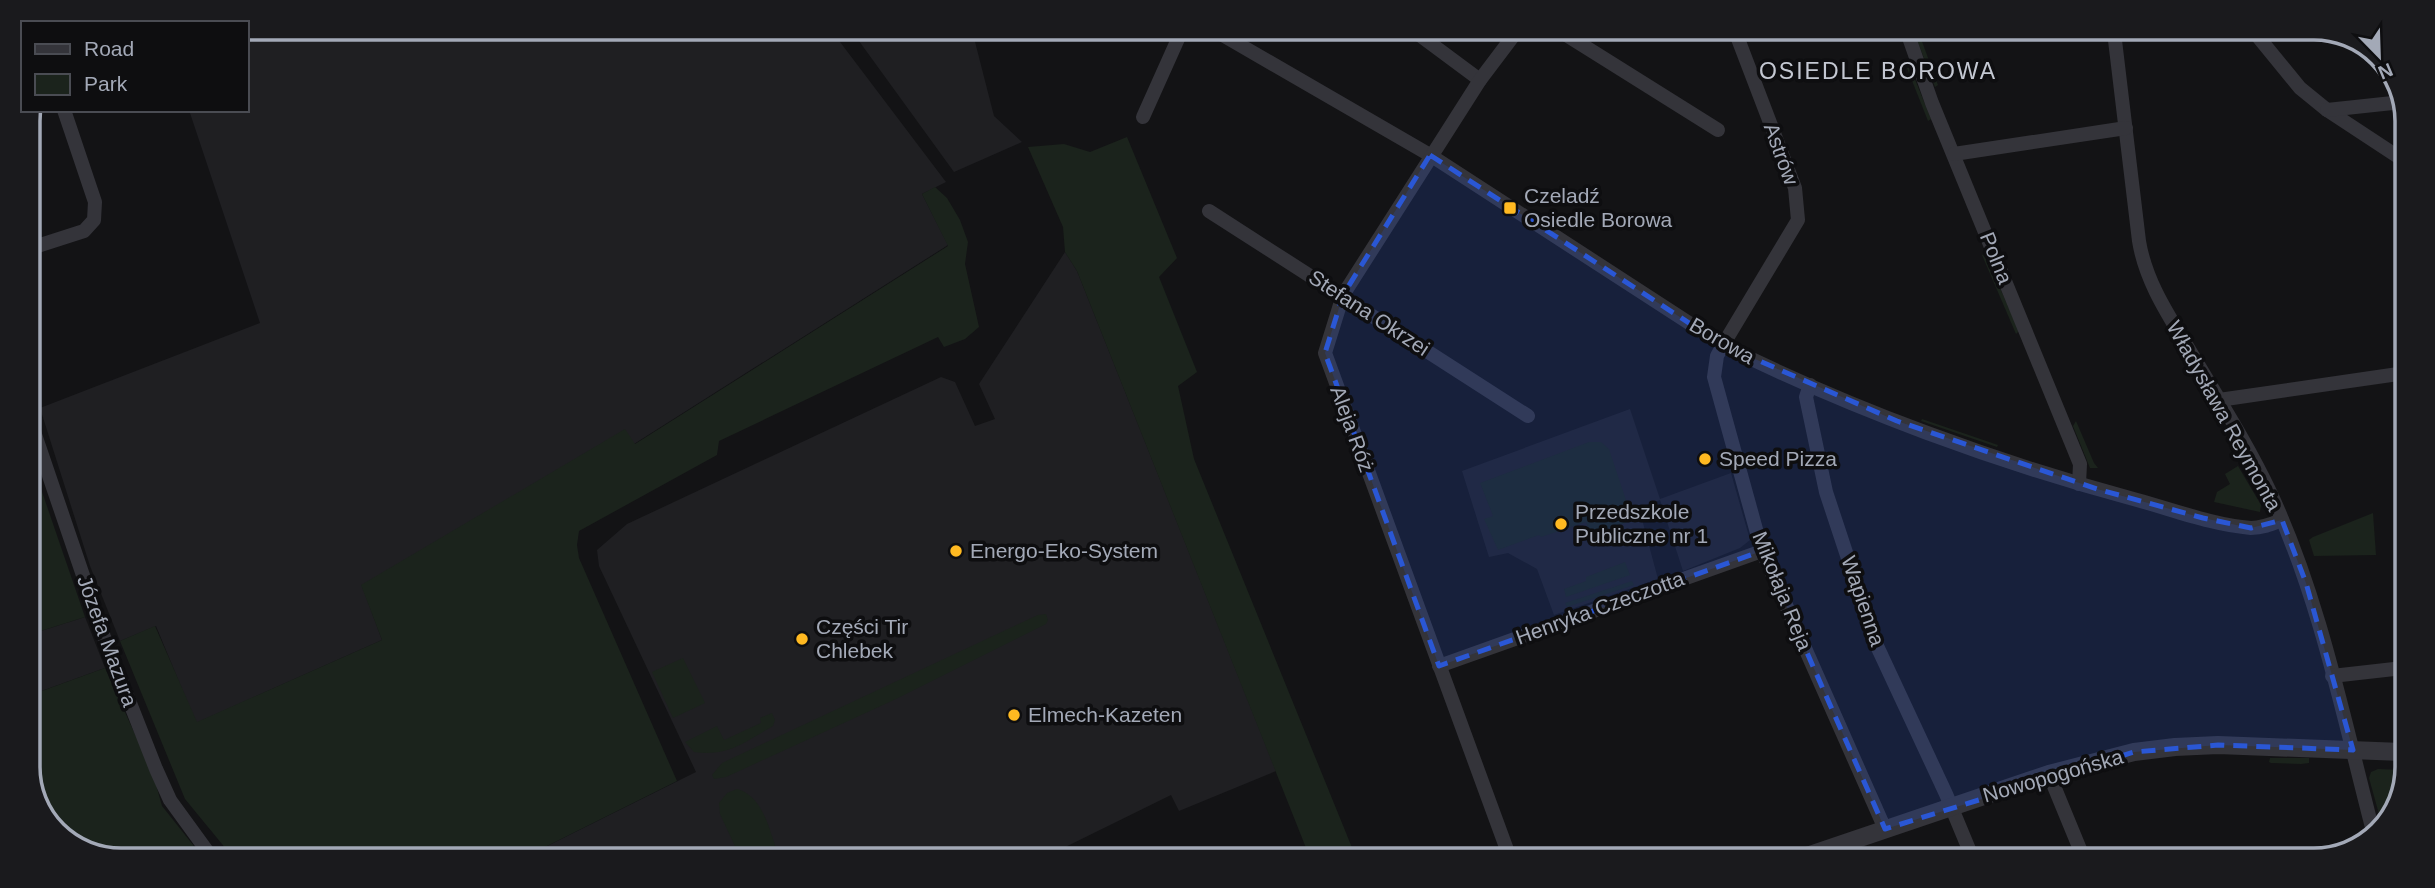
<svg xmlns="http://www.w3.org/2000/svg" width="2435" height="888" font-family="Arial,sans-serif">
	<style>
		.built { fill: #1f1f22 }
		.green { fill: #1b231c }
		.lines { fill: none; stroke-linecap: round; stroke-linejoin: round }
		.minor { stroke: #34343a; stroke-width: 14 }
		.tertiary { stroke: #34343a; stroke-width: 18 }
		.marked { fill: #2a57d5; fill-opacity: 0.2; stroke: #2a57d5; stroke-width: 5; stroke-dasharray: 14 9; stroke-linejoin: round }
		.poi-dot { fill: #ffb921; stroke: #0e0e10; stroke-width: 2.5 }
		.labels { text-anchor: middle; stroke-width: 7; stroke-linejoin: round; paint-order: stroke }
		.street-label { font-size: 21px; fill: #a3a9b7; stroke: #0e0e10 }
		.poi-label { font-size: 21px; fill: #a3a9b7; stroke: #0e0e10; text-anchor: start }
		.neighbourhood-label { font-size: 23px; letter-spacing: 2px; fill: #c4c8d2; stroke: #0e0e10 }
		.rim { fill: none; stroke: #a3a9b7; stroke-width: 3.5 }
	</style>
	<rect width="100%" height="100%" fill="#131315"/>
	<g class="built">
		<polygon points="247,28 831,30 946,182 922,194 948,245 634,444 625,430 362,586 382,640 196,723 156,626 120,641 90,566 40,408 260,323 189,110 247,110"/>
		<polygon points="851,30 972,30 994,116 1022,142 954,172"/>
		<polygon points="1065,252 1077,271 1276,771 1179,811 1171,795 1045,857 527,856 696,772 599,566 597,550 627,524 941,377 955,382 975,426 995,419 979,384"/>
		<polygon points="1630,409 1660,499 1731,473 1750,540 1740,548 1683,571 1660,500 1639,508 1658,579 1554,615 1537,569 1508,553 1489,557 1462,471"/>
		<polygon points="85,617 105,668 28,696 28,635"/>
	</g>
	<g class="green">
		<polygon points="1920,36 1938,85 1935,87 1917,40"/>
		<polygon points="1910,67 1931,119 1928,121 1907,68"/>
		<polygon points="1127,137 1177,258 1159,277 1197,372 1178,386 1194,459 1355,855 1347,858 1310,858 1077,271 1065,252 1063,227 1028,147 1064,144 1090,152"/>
		<polygon points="935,187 947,198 960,220 968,242 965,264 979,327 965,339 944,347 938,337 719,441 717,455 579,531 577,545 579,558 677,781 527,856 231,855 185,799 120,641 155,626 197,722 382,640 361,585 625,429 635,444 948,246 922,194"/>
		<polygon points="1985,254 2019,331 2016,334 1982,255"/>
		<polygon points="1922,419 1998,445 1997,447 1921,421"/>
		<polygon points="2076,421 2094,463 2098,468 2090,468 2073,426"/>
		<polygon points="1589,442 1601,442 1609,449 1627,503 1622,505 1628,522 1591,535 1586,522 1541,537 1539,535 1498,550 1484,519 1493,516 1480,483"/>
		<polygon points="28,451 85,617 28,635"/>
		<polygon points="2238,466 2261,505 2260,512 2214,502 2217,492 2230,484 2225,474"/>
		<polygon points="2373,513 2376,555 2314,556 2309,540 2313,537"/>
		<polygon points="1625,562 1630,575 1566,597 1564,589 1586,581 1586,577"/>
		<polygon points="1632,581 1634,585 1567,607 1565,603"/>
		<polygon points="1046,614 1048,620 1046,624 896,699 726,777 714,779 712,775 722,763 1038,615"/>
		<polygon points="683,658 705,703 673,718 652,672"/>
		<polygon points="105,668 153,774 162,806 201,855 91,855 47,824 28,773 28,696"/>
		<path d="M772,713L775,720L773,726C745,742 728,757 694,752L685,742L717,726L724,740L761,723L760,718Z"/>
		<polygon points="2270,758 2309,758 2309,763 2301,764 2271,763 2269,762"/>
		<polygon points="2378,769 2402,770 2402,797 2382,825 2369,778 2371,772"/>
		<path d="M737,789C764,796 770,833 779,857H740L720,814L719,803L727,793Z"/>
	</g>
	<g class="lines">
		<g class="minor">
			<path d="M1214,30L1430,155L1723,345C1851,409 1999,463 2137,500C2174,510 2213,525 2251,528C2263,528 2272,524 2282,520"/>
			<polyline points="1414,31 1480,80"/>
			<polyline points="1560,31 1718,130"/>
			<polyline points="1735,31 1795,188 1798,220 1723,345 1717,356 1714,377 1762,551 1885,829"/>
			<polyline points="1907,32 1932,103 2080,464 2079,484"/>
			<path d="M2114,32L2139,241C2146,284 2171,319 2193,356C2220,401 2249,447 2271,494C2321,602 2344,721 2374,835"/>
			<polyline points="2255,33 2300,88 2327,110 2406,162"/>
			<polyline points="2327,110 2402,102"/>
			<polyline points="1143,117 1182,30"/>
			<polyline points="1954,154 2126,128"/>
			<polyline points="1209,211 1528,416"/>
			<polyline points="28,249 84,231 94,220 95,202 64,110"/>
			<polyline points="1810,385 1806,397 1826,492 1877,646 1946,794 1973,859"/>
			<polyline points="2219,400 2405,373"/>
			<polyline points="28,414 104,637 156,769 170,800 210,855"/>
			<polyline points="1439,666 1762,551"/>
			<polyline points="2332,676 2403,668"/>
			<polyline points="2049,774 2084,859"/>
			<polyline points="1510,858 1325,353 1343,295 1480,80 1517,31"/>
		</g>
		<polyline class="tertiary" points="1798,859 2049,774 2134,752 2175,747 2218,745 2402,752"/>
	</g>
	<path class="marked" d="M1430,155L1723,345L1897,421L2097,489L2203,518L2251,528L2282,520L2306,583L2353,750L2218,745L2134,752L1885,829L1762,551L1439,666L1325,353L1343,295Z"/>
	<g class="poi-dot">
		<rect x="1503" y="201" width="14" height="14" rx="3.5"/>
		<circle cx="1705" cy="459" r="7"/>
		<circle cx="1561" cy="524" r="7"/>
		<circle cx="956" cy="551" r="7"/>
		<circle cx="802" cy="639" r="7"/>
		<circle cx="1014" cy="715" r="7"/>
	</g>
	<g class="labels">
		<g class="street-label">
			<text transform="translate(1781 154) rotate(70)" y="7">Astrów</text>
			<text transform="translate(1996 258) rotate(68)" y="7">Polna</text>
			<text transform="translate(1369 313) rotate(33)" y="7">Stefana Okrzei</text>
			<text transform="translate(1722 341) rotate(30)" y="7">Borowa</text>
			<text transform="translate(2224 416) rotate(61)" y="7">Władysława Reymonta</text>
			<text transform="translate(1352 429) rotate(70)" y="7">Aleja Róż</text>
			<text transform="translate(1782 591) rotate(68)" y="7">Mikołaja Reja</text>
			<text transform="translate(1863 601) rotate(71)" y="7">Wapienna</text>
			<text transform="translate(1600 608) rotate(-20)" y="7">Henryka Czeczotta</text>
			<text transform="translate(107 641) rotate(70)" y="7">Józefa Mazura</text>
			<text transform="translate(2053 776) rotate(-16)" y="7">Nowopogońska</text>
		</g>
		<g class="poi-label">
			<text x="1524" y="203">Czeladź<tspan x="1524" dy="24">Osiedle Borowa</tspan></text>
			<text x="1719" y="466">Speed Pizza</text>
			<text x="1575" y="519">Przedszkole<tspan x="1575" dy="24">Publiczne nr 1</tspan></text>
			<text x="970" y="558">Energo-Eko-System</text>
			<text x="816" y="634">Części Tir<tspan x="816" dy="24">Chlebek</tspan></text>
			<text x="1028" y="722">Elmech-Kazeten</text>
		</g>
		<g class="neighbourhood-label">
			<text x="1878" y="79">OSIEDLE BOROWA</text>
		</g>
	</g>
	<path d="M0 0H2435V888H0ZM121 40H2314A81 81 0 0 1 2395 121V767A81 81 0 0 1 2314 848H121A81 81 0 0 1 40 767V121A81 81 0 0 1 121 40Z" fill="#1a1a1d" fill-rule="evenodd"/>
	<path class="rim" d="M121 40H2314A81 81 0 0 1 2395 121V767A81 81 0 0 1 2314 848H121A81 81 0 0 1 40 767V121A81 81 0 0 1 121 40Z"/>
	<rect x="21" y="21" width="228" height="91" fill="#0e0e10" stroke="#4a4c53" stroke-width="2"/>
	<rect x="35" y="44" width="35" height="10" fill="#34343a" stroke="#4a4c53" stroke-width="2"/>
	<text x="84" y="56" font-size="21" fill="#a3a9b7">Road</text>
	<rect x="35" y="74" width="35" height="21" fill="#1b231c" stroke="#4a4c53" stroke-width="2"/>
	<text x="84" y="91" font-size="21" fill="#a3a9b7">Park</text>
	<g transform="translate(2379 56) rotate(157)" stroke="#0e0e10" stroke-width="5" paint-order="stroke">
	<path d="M0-5L12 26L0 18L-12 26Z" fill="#a3a9b7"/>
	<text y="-10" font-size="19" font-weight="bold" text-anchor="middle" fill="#a3a9b7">N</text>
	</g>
</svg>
